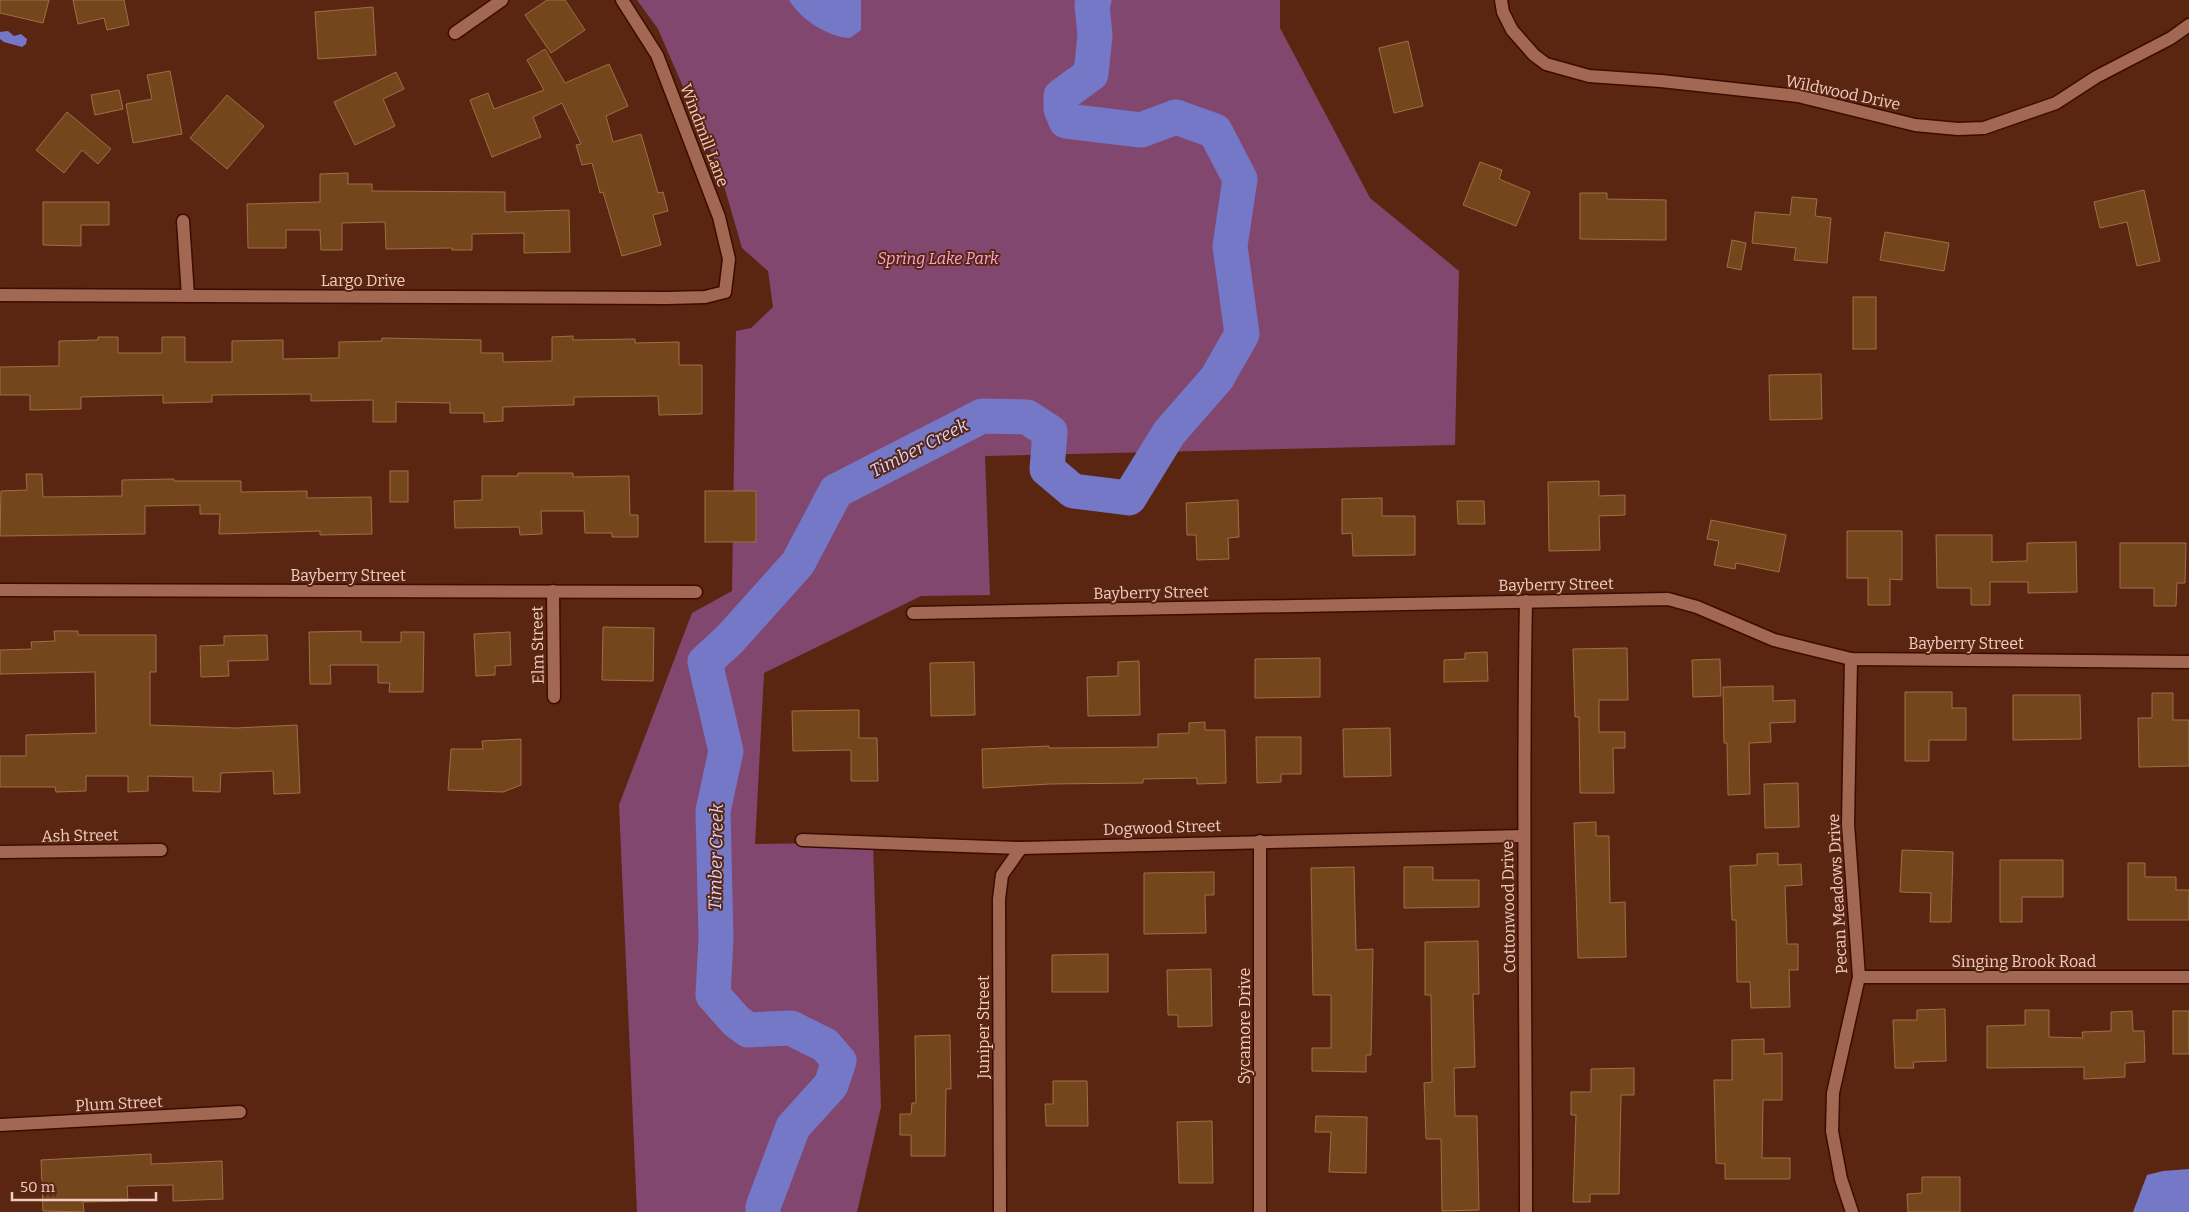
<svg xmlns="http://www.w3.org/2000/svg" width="2189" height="1212" font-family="Bitter,serif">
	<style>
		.green { fill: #82476f }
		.water { fill: #7578c6 }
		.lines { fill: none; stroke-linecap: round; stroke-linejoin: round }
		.river { stroke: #7578c6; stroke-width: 35 }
		.building { fill: #73461c; stroke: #9f6f46 }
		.minor-casing { stroke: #3d0b00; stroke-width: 15 }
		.minor { stroke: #a36853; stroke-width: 12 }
		.labels { text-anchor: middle; stroke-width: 4; stroke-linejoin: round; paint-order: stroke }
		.street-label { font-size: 16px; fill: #efcdc1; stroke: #5a2612 }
		.park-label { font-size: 16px; font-style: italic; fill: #f7a5db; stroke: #5a2612 }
		.water-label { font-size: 18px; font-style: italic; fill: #d0d4ff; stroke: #5a2612 }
	</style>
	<rect width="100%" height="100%" fill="#5a2612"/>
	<polygon class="green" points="637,0 1280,0 1280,28 1370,198 1459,271 1455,445 985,456 990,595 921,596 764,673 755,844 873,842 881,1107 857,1212 637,1212 619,805 692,613 732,591 736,331 751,328 773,307 768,271 742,248 720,172 658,29"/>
	<g class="water">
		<path d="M789,0H861V30L850,38C828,37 801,20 789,0Z"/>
		<polygon points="8,31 14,36 21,34 27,39 26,44 22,47 4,42 0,39 0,32"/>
		<polygon points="2189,1169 2189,1212 2133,1212 2147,1175 2163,1171"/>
	</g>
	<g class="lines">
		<polyline class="river" points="763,1212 763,1207 793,1127 831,1085 839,1061 825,1045 791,1028 748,1030 736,1021 713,995 716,938 713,811 726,751 705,662 730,639 798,563 836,491 982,416 1027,417 1050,432 1047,469 1073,491 1129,498 1169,433 1217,378 1242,334 1230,246 1240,179 1215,131 1176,117 1141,130 1066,121 1061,109 1061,96 1091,74 1095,35 1092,5 1094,0"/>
	</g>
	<g class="building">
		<polygon points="0,0 49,0 43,23 0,13"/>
		<polygon points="73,0 124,0 129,25 107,30 104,18 78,24"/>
		<polygon points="547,0 565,0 585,30 551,53 525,15"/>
		<polygon points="373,7 376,55 318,59 315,12"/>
		<polygon points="1408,41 1423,106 1394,113 1379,48"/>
		<polygon points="545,49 565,83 609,64 628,106 606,116 613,142 641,134 658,193 663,192 668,211 653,215 661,245 622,256 603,192 600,193 592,163 582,165 576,145 581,144 562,103 533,117 541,137 492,157 470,100 488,93 494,109 544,90 527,60"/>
		<polygon points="170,71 182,134 133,143 126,104 152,99 147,75"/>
		<polygon points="396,72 404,89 383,99 395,126 355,145 334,102"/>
		<polygon points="119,90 123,109 95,115 91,95"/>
		<polygon points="227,95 264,126 227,169 190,138"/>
		<polygon points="67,112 111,149 98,164 82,150 64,173 36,150"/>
		<polygon points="1480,162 1502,170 1499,179 1530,192 1516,226 1463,205"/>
		<polygon points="348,173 348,184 372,184 372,191 505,192 505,212 569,210 570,252 524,253 524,233 472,234 472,250 452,250 452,248 386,249 385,222 342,223 342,250 321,250 320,230 286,230 286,248 248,248 247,204 320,202 320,174"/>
		<polygon points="2144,190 2160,261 2137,266 2127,222 2100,228 2094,202"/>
		<polygon points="1580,193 1607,193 1607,199 1666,200 1666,240 1580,239"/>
		<polygon points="1792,197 1817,199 1815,216 1831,218 1827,263 1794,260 1796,248 1752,243 1755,212 1790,215"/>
		<polygon points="43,202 109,202 109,225 81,225 81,246 43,245"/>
		<polygon points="1885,232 1949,243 1944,271 1880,260"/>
		<polygon points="1732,240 1746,243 1741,270 1727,267"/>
		<rect x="1853" y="297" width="23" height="52"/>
		<polygon points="573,336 573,340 635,339 635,343 679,342 679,365 702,365 702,414 659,415 658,396 574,397 574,405 503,407 503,421 484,422 484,413 450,413 450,403 396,402 396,422 373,422 373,400 311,401 311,394 212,395 212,402 163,403 163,395 81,397 81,409 30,410 30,395 0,395 0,367 59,366 59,341 98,340 98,337 118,337 118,353 162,353 162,337 185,337 185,362 232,362 232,341 283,340 283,359 339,358 339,342 382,341 382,338 481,340 481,353 503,353 503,362 552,361 552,337"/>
		<polygon points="1821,374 1822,419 1770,420 1769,375"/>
		<rect x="390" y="471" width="18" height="31"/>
		<polygon points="518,473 573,473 573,477 629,476 630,515 638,515 638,537 612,537 612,533 585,533 584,511 541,511 542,534 520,535 519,527 455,528 454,501 482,500 482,476 518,476"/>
		<polygon points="26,474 42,474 43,497 122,496 122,480 174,479 174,481 241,481 241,492 307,491 307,498 371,497 372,534 320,535 320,531 219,534 220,514 200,514 200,505 145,506 145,534 0,536 1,491 27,490"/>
		<polygon points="1599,481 1599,496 1625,495 1625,515 1599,516 1600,550 1549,551 1548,482"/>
		<rect x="705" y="491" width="51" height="51"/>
		<polygon points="1382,498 1382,516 1415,516 1415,555 1353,556 1352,533 1342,534 1342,499"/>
		<polygon points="1238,500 1239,537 1228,538 1229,559 1197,560 1196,535 1187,535 1186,503"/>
		<polygon points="1457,501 1484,501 1485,524 1458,524"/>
		<polygon points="1711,520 1786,535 1779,572 1736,563 1735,569 1714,565 1719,541 1707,539"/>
		<polygon points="1847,531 1902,531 1902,580 1890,579 1890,605 1868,605 1868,578 1847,578"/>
		<polygon points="1936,535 1992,535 1992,562 2027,561 2027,543 2076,542 2077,592 2028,593 2028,582 1990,582 1990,605 1971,605 1971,588 1937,588"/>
		<polygon points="2120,543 2186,543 2185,583 2177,583 2176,606 2154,606 2154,588 2120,588"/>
		<polygon points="603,627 654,628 653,681 602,680"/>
		<polygon points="54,631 78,631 78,635 156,635 156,672 150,672 150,725 236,728 297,725 300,793 274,794 273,771 221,773 220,792 193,791 193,777 148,776 148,791 128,792 128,776 86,776 86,791 56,792 55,787 0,787 0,756 26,756 26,735 96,733 95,672 0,674 0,650 32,649 31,642 55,641"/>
		<polygon points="361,631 361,642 401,642 401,632 424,632 423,692 389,692 390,683 378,683 378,665 330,665 331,684 310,684 309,632"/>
		<polygon points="510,632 511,665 495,666 495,675 476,676 474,634"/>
		<polygon points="267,635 268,660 228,661 229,676 201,677 200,646 224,645 224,636"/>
		<polygon points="1627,648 1628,700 1599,700 1599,732 1625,732 1625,748 1613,748 1614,793 1580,793 1579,717 1575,717 1573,649"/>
		<polygon points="1487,652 1488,681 1444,682 1444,660 1465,659 1465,653"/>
		<polygon points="1320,658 1320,697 1255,698 1255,659"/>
		<polygon points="1720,659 1721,696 1693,697 1692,660"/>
		<polygon points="1139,661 1140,715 1088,716 1087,677 1118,676 1118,662"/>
		<polygon points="974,662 975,715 931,716 930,663"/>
		<polygon points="1773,686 1773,701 1795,700 1795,722 1770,723 1771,742 1749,743 1750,794 1728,795 1727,743 1724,743 1723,687"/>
		<polygon points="1905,692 1952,692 1952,708 1966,708 1966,740 1929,740 1929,761 1905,761"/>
		<polygon points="2152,693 2173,693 2173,720 2189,720 2189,766 2139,767 2138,718 2152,718"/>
		<polygon points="2013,695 2080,695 2081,739 2013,740"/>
		<polygon points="859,710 859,738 877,738 878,781 851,781 851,750 793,751 792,711"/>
		<polygon points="1205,722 1205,730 1225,730 1226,783 1197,784 1197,778 1143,779 1143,783 1050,784 983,788 982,749 1049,746 1049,748 1158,747 1158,734 1189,733 1189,723"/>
		<polygon points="1390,728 1391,776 1344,777 1343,729"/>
		<polygon points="1256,737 1301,737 1301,774 1281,774 1281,782 1257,783"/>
		<polygon points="521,739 521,785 503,792 448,790 451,749 483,749 482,741"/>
		<polygon points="1798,783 1799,827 1765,828 1764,784"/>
		<polygon points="1596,822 1596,836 1609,836 1610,903 1625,902 1626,957 1578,958 1574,823"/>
		<polygon points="1902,850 1953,852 1951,922 1930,922 1931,893 1900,892"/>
		<polygon points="1778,853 1778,865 1801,864 1802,885 1785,886 1787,944 1798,944 1798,970 1789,970 1790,1007 1751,1008 1750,982 1737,982 1736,920 1732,920 1730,866 1757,865 1757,854"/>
		<polygon points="2000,860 2063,860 2063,897 2022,897 2022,922 2000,922"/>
		<polygon points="2128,863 2145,863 2145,877 2176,877 2176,890 2189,890 2189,920 2128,920"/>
		<polygon points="1354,867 1356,950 1373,949 1371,1055 1366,1055 1366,1072 1312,1071 1312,1048 1331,1048 1331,995 1313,995 1311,868"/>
		<polygon points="1404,867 1433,867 1433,880 1479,880 1479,907 1404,908"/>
		<polygon points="1214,872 1214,895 1205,895 1206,933 1144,934 1144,873"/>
		<polygon points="1478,941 1479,994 1473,994 1475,1067 1454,1068 1455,1116 1477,1116 1479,1210 1442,1211 1441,1139 1426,1139 1424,1083 1432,1082 1431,995 1425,995 1425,942"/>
		<polygon points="1108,954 1108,992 1052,992 1052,955"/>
		<polygon points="1211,969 1212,1026 1178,1027 1178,1015 1168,1015 1167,970"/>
		<polygon points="1945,1009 1946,1061 1913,1062 1914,1068 1895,1068 1893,1020 1917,1020 1917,1010"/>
		<polygon points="2025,1010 2049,1010 2049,1037 2083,1038 2082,1032 2111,1031 2111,1012 2132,1011 2133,1031 2144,1031 2145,1062 2125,1063 2125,1077 2084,1079 2084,1067 1987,1068 1987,1026 2025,1025"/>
		<rect x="2173" y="1011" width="16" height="43"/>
		<polygon points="950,1035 951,1089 946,1089 945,1156 911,1156 911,1135 900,1135 900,1114 911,1114 912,1103 916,1103 915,1036"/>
		<polygon points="1764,1039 1764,1054 1782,1053 1782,1100 1763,1100 1762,1158 1790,1158 1790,1179 1725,1179 1725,1164 1716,1163 1714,1080 1732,1080 1732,1040"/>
		<polygon points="1634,1068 1634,1095 1621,1095 1619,1194 1590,1194 1590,1202 1573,1202 1576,1115 1571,1115 1571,1092 1591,1092 1591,1069"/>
		<polygon points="1053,1081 1087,1081 1088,1126 1046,1126 1045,1104 1053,1104"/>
		<polygon points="1316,1116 1367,1117 1366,1173 1329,1172 1331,1132 1315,1132"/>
		<polygon points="1212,1121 1213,1183 1179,1183 1177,1122"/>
		<polygon points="151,1154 151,1164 222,1161 223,1199 173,1201 173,1185 127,1186 128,1201 83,1202 84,1212 43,1211 41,1160"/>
		<polygon points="1922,1177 1960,1177 1960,1212 1908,1212 1907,1194 1922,1193"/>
	</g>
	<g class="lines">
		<defs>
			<g id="minor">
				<polyline points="1501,0 1503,12 1512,30 1534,55 1546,64 1589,76 1661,81 1798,96 1915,125 1958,129 1984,128 2056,103 2096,77 2171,38 2189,25"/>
				<polyline points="455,33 502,0"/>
				<polyline points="183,221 188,296"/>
				<polyline points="0,295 667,298 705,297 725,292 729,259 719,217 657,55 622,0"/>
				<polyline points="0,590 696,592"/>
				<polyline points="553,591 554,697"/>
				<polyline points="913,613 1668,599 1697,607 1774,640 1851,659 2189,662"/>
				<polyline points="1851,659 1848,824 1859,977 1833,1093 1832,1131 1841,1179 1852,1212"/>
				<polyline points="802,840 1021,848 1523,836"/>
				<polyline points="0,852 161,850"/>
				<polyline points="1859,977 2189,977"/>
				<polyline points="0,1125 240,1112"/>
				<polyline points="1000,1212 999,899 1002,875 1021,848"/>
				<polyline points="1260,1212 1260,841"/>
				<path d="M1526,1212C1526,1008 1522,805 1526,601"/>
			</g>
		</defs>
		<use href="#minor" class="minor-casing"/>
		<use href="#minor" class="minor"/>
	</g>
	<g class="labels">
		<g class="street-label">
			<text transform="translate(1843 92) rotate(12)" y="6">Wildwood Drive</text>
			<text transform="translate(705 135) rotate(69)" y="6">Windmill Lane</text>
			<text x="363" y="286">Largo Drive</text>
			<text x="348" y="581">Bayberry Street</text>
			<text transform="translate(1556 584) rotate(-1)" y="6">Bayberry Street</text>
			<text transform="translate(1151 592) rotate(-1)" y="6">Bayberry Street</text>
			<text x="1966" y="649">Bayberry Street</text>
			<text transform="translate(537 645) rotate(-91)" y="6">Elm Street</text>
			<text transform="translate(1162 827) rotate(-2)" y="6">Dogwood Street</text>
			<text transform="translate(80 835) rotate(-1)" y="6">Ash Street</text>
			<text transform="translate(1837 894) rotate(-93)" y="6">Pecan Meadows Drive</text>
			<text transform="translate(1508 907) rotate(-91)" y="6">Cottonwood Drive</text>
			<text x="2024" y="967">Singing Brook Road</text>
			<text transform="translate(1244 1026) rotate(-90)" y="6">Sycamore Drive</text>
			<text transform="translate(983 1027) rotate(-90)" y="6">Juniper Street</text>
			<text transform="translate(119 1103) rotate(-3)" y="6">Plum Street</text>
		</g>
		<g class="park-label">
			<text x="938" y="264">Spring Lake Park</text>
		</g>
		<g class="water-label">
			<text transform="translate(919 448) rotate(-27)" y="6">Timber Creek</text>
			<text transform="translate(716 857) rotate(-89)" y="6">Timber Creek</text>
		</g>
	</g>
	<path d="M12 1192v8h144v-8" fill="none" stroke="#efcdc1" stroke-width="2.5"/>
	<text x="20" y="1192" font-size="15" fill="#efcdc1" stroke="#5a2612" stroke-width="4" paint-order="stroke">50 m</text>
</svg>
